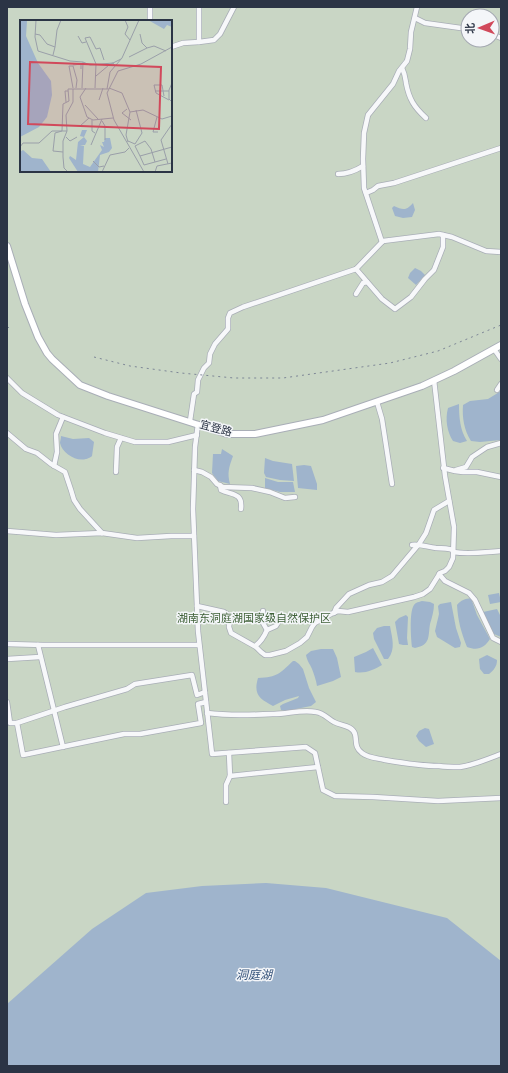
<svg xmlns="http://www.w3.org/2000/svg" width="508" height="1073" font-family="'PT Sans Narrow','Noto Sans SC',sans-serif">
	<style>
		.green { fill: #c9d6c5; fill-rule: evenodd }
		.water { fill: #9fb4cc }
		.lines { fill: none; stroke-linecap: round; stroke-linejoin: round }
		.street-casing { stroke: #a9aeb7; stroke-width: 6 }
		.secondary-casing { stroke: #a9aeb7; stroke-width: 8 }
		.street { stroke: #f7f8fa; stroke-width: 4.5 }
		.secondary { stroke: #fff; stroke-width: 6 }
		.rail { stroke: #7d8696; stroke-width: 1; stroke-dasharray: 2 4; stroke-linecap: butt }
		.labels { text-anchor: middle; stroke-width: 3; stroke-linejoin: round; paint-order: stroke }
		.street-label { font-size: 11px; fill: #2b3445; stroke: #f4f6f9 }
		.park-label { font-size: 11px; fill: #3f6138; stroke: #f4f6f9 }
		.water-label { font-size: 12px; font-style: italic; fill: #34527a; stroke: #f4f6f9 }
		.inset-road { fill: none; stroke: #9a9fa9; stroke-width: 1 }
		.view { fill: #d1495b; fill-opacity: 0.15; stroke: #d1495b; stroke-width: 2 }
		.inset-edge { fill: none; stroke: #2b3445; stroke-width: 2 }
	</style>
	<rect width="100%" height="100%" fill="#e4e7ec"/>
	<path class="green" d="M7,7H501V1066H7ZM468,16H492V40H468ZM21,21H171V171H21Z"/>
	<g class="water">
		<path d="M413,203L415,210L412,217L403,218L395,216L392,208L394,206C403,210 406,211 413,203Z"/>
		<polygon points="415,268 421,271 425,275 416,285 408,278 410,273"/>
		<path d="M501,391V440L480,442L471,441C464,430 462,417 463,405L470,401L488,399Z"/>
		<path d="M459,404C459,417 460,430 467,441L460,443L453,441C447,432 445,419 448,408Z"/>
		<path d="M61,436L73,439L89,438L94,442L92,456C91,457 87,459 86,459C76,462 62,453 60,443C60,441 61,439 61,436Z"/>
		<path d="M222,449L233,456C229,467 227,473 230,484L218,481L212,473L213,454H221Z"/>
		<polygon points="265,458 273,461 292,464 294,481 280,480 266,477 264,473"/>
		<polygon points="304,465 311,466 317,484 317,490 298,488 296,466"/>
		<polygon points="265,478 278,482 293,482 295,492 280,492 265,488"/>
		<polygon points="499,593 501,602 490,604 488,595"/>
		<path d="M471,598L477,615L490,639C484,648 478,651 467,647C461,632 458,621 457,605C461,600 465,599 471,598Z"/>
		<path d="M422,601L430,602L434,604C434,611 432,617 430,624C428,636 431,645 415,648L412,647C411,638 409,612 414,605C416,602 419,602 422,601Z"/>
		<polygon points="451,602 456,628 461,643 460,647 455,648 437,637 435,631 439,614 438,606 440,604"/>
		<polygon points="497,609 501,617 501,637 494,634 483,612"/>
		<polygon points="406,615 408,617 407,638 408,645 403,645 399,644 395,622 399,618"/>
		<path d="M384,626H390C392,638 396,649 388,659H384L374,639L373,633L377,628Z"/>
		<path d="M373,648L382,665C373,670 365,674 355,672L354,657L366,652Z"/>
		<path d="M321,649H333L337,658L341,677L333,681L317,686C316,680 314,674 312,669C310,664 307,661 306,655L311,651Z"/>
		<path d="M487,655L497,660C497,666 494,670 489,674H484L480,669L479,659Z"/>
		<path d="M293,661H295L299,664L303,669L309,688L316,702L311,706L286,711L281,710L280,706L283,704L298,698L299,696L285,700L273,706C260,699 253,695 258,678C278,677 279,674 293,661Z"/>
		<polygon points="425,728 429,729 434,744 426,747 419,741 416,736 419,731"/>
		<polygon points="266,883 326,888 447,918 501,961 501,1066 7,1066 7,1004 92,929 146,893 202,886"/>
	</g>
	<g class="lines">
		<defs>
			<g id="street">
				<polyline points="150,7 150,21"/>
				<polyline points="199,7 199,42"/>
				<polyline points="415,18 425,23 468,29"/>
				<polyline points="492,34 501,38"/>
				<polyline points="171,47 183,43 199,42 214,40 220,34 234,7"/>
				<path d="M402,68C405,74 405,76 406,83C409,99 414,107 426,118"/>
				<path d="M338,174C348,174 355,171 363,166"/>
				<polyline points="366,193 373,190 378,186 394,183 501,148"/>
				<polyline points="382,242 364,188 363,159 364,133 368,115 393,84 399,71 407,61 410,49 411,32 417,7"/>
				<polyline points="356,269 382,299 395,309 411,297 425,279 434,270 443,247 443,235"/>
				<polyline points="356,294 363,283 367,282"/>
				<polyline points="494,349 501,359"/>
				<polyline points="7,378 22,393 58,415 105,433 135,442 168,442 197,435"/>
				<polyline points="497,390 501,384"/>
				<polyline points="377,402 382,419 392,484"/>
				<polyline points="190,421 194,394 197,392 198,380 204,368 209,363 210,354 215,344 228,329 228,318 230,313 243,307 356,269 383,241 439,234 452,237 486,251 501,252"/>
				<polyline points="198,424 195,447 193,509 198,631 212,754 306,747 315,753 323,790 335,796 373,797 438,801 501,798"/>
				<polyline points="7,433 26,449 37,453 51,464 65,472 71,490 74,500 80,509 102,533"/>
				<polyline points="54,466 57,452 56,434 63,417"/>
				<polyline points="443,468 455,471 463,472 477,472 501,477"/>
				<polyline points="194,470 202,472 211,477 217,484 223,487 252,488 270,492 285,498 295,497"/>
				<polyline points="456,470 466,467 472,457 487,447 501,443"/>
				<polyline points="116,472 117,447 121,438"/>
				<path d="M220,485L221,490C231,495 243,492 241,509"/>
				<polyline points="7,531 56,535 102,533 137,538 171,536 194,536"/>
				<path d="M412,545C421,544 427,547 436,548C442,548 447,548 453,550"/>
				<path d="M453,552C469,555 485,552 501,551"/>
				<polyline points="439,574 445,581 469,593 475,600 493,638 501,642"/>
				<polyline points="197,606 224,612 230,616 229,627 231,633 256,647 261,652 265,655 270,655 286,651 300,643 307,637 312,627 315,623 331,614 338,611 348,612 414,597 423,594 430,589 440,573 445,571 449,567 453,558 454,527 445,476 434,380"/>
				<polyline points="263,611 263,623 267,630"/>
				<polyline points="334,613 336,608 349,594 369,585 382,582 392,576 419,544 426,533 434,510 449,501"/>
				<polyline points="7,644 43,645 199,645"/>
				<polyline points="38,645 63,747"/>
				<path d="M255,646C261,642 264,637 267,630L276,626L280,619"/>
				<polyline points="7,659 40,657"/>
				<polyline points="205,692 197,695 192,675 135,684 127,689 65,707 17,723 23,755 124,734 140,734 201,723 198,704 206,702"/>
				<polyline points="7,702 10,723 17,723"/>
				<path d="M207,713C230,716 251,715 274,714C288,714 302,709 316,712C324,713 328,719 334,722C341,726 352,725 355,734C357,741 354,747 362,753C368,758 377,758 385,760C403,763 421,766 439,766C446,767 454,767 460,767C474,765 488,759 501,754"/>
				<polyline points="229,753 230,776 318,767"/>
				<polyline points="226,802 226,785 230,776"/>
			</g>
			<polyline id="secondary" points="7,246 25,304 38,337 47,353 52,359 80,385 108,396 227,434 255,434 323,420 422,386 454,371 501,345"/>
		</defs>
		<use href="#street" class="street-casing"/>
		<use href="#secondary" class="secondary-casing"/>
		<use href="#street" class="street"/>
		<use href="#secondary" class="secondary"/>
		<g class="rail">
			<polyline points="7,327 10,328"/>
			<polyline points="94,357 130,366 181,373 234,378 283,378 390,363 438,351 501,325"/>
		</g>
	</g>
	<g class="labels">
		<g class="street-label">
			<text transform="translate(216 428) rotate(15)" y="4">宜登路</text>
		</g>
		<g class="park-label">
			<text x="254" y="622">湖南东洞庭湖国家级自然保护区</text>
		</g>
		<g class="water-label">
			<text x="254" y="979">洞庭湖</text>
		</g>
	</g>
	<g transform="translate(20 20)">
		<rect width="152" height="152" fill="#e4e7ec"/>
		<path d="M0,0H152V152H0Z" fill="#c9d6c5"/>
		<path d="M0,0H12L7,1L6,16L18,43L31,61L32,75L27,97L19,107L0,117ZM128,0H152V7L147,5L144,9ZM62,110H67L64,117L67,121L65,125H60L64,126L63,144L70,147L82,130L80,125L84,127L82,122H84L85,118H90L92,128L89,132L80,135L78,152H58L49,138L50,136L56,140L58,122L64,117L60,116ZM3,130L12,138L22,139L31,152H0V132Z" fill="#9fb4cc"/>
		<path class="inset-road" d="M16,0L15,17L18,31L50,41L63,42L62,68M105,0L108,7L105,14L110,20M15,14L20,15L27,24L35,27L33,35M120,14L122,23L127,28L134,26L146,31M58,16L62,23L66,22M35,27L37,10L41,0M109,37L127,28M63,42L70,45L93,43L95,46M53,45L61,44V49M76,56L89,45L101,39M152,63L149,70V79L152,82M53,68L49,46H53L57,60L56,68M66,68L60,77L67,97L73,100L93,98M75,68L76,44L65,18L70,17L76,29L80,28L84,40M89,68L102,73L110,92L106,115L108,122M87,69L90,52L102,38L119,0M135,71H149M144,76L142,65H134L136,73L149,80M79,80L83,68M46,82L45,71H48M65,85L78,99M107,89L102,93L111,100M110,92L123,90L142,99L152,96M137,97L133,112H138M72,100V111L75,113M82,101L85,106V120M60,106L69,98M47,111L43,121V137L44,148L48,152M46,117L50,121L57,117M108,121L115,124L122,113L116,90M71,125L82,99M0,127L3,123H19L32,111H47L46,95L53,82V69M43,132L33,131L35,113L42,111L43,84L49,81L48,69H89M120,136L115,126L125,121L131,129L135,142M146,139L124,145L120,136L152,127M73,141L79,147L84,146M148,144L141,120L152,104M82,152L90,135L105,132L109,128M124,152L94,100L87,73L98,51L121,44L152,27M135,152L137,146L152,143"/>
		<path class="view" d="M10,42L141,47L139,109L8,104Z"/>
		<rect width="152" height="152" class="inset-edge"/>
	</g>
	<rect width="508" height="1073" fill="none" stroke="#2b3445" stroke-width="16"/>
	<g transform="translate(480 28) rotate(268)"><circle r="19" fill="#f4f6f9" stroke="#a4a8b1"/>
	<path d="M0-3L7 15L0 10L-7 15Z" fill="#d1495b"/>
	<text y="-6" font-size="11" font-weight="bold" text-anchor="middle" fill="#2b3445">北</text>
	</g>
</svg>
